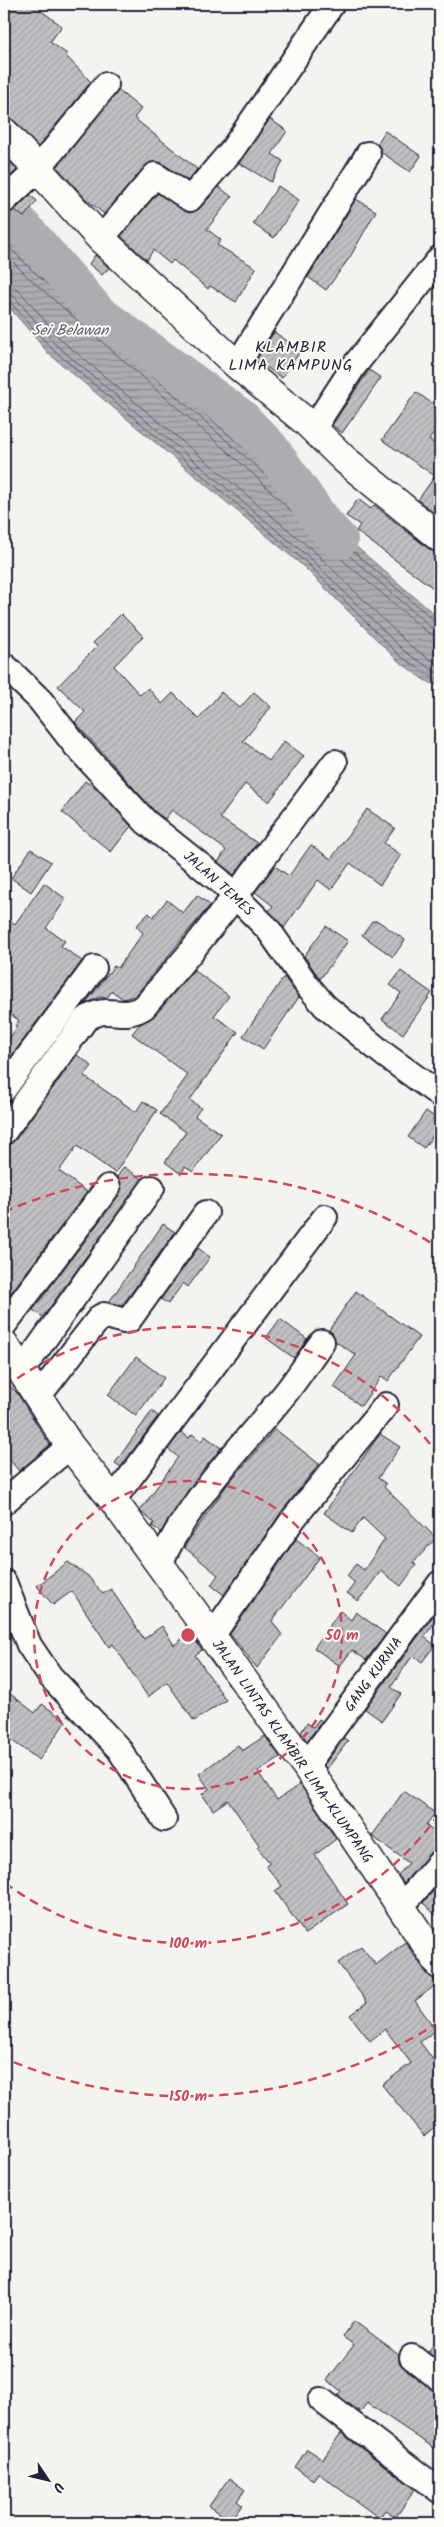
<svg xmlns="http://www.w3.org/2000/svg" width="444" height="2527" font-family="Kalam,sans-serif">
	<style>
		.water { fill: url(#water-rules); stroke: #757582 }
		.lines { fill: none; stroke-linecap: round; stroke-linejoin: round }
		.shore { stroke: #59596b; stroke-width: 1 }
		.river { stroke: #acacb2; stroke-width: 38 }
		.building { fill: url(#building-hatch); stroke: #22223b }
		.minor-casing { stroke: #22223b; stroke-width: 28 }
		.tertiary-casing { stroke: #22223b; stroke-width: 31 }
		.primary-casing { stroke: #22223b; stroke-width: 31 }
		.minor { stroke: #fdfcf7; stroke-width: 24 }
		.tertiary { stroke: #fdfcf7; stroke-width: 28 }
		.primary { stroke: #fdfcf7; stroke-width: 28 }
		.ring { fill: none; stroke: #d1495b; stroke-width: 2.5; stroke-dasharray: 9 6 }
		.labels { text-anchor: middle; stroke-width: 4; stroke-linejoin: round; paint-order: stroke }
		.street-label { font-size: 14px; fill: #22223b; stroke: #fdfcf7 }
		.water-label { font-size: 15px; font-style: italic; fill: #59596b; stroke: #fdfcf7 }
		.quarter-label { font-size: 16px; letter-spacing: 1px; fill: #22223b; stroke: #fdfcf7 }
		.centre { fill: #d1495b; stroke: #fdfcf7; stroke-width: 2.5 }
		.ring-label { font-size: 15px; text-anchor: middle; font-weight: bold; fill: #d1495b; stroke: #fdfcf7; stroke-width: 4; stroke-linejoin: round; paint-order: stroke }
	</style>
	<defs>
		<pattern id="water-rules" width="6" height="5" patternUnits="userSpaceOnUse" patternTransform="scale(1.25)"><rect width="6" height="5" fill="#acacb2"/><path d="M0 2.5h6" fill="none" stroke="#8c8c92"/></pattern>
		<pattern id="building-hatch" width="6" height="6" patternUnits="userSpaceOnUse" patternTransform="scale(1.25)"><rect width="6" height="6" fill="#c0bfc2"/><path d="M-1 1l2-2M0 6l6-6M5 7l2-2" fill="none" stroke="#a5a4a8"/></pattern>
	</defs>
	<rect width="100%" height="100%" fill="#f4f3ef"/>
	<filter id="ink" filterUnits="userSpaceOnUse"><feTurbulence type="fractalNoise" baseFrequency=".02" numOctaves="2"/><feDisplacementMap in="SourceGraphic" scale="10" xChannelSelector="R" yChannelSelector="G"/><feConvolveMatrix kernelMatrix="1 2 1 2 8 2 1 2 1" color-interpolation-filters="sRGB"/></filter>
	<g filter="url(#ink)">
		<polygon class="water" points="4,226 41,264 266,460 345,537 440,619 440,687 424,680 397,660 304,567 48,353 4,301"/>
		<g class="lines">
			<g class="shore">
				<polyline points="4,233 38,268 262,464 341,541 435,621 440,623"/>
				<polyline points="4,242 34,272 258,468 337,545 431,627 440,629"/>
				<polyline points="4,253 29,278 253,474 332,551 427,632 440,637"/>
				<polyline points="4,285 18,289 61,340 316,553 409,645 440,666"/>
				<polyline points="4,293 14,296 56,345 311,559 404,651 440,675"/>
				<polyline points="4,299 9,301 52,349 307,563 400,656 440,682"/>
			</g>
			<polyline class="river" points="4,205 98,313 239,416 270,448 320,519 339,540"/>
		</g>
		<g class="building">
			<polygon points="4,4 44,4 40,10 62,26 50,42 67,54 66,56 91,82 38,147 16,122 4,117"/>
			<polygon points="118,90 141,109 134,118 197,169 188,181 162,163 150,162 104,214 86,199 57,167"/>
			<polygon points="270,119 287,131 272,154 283,161 271,182 239,163"/>
			<polygon points="385,131 421,156 410,172 381,152 377,144"/>
			<polygon points="4,155 17,170 4,182"/>
			<polygon points="278,186 299,200 274,238 253,224"/>
			<polygon points="219,187 232,197 207,229 221,240 217,245 256,268 236,302 210,286 208,289 173,260 170,264 153,250 147,260 121,236 157,193 189,213 200,208"/>
			<polygon points="30,195 37,201 24,217 15,210"/>
			<polygon points="356,199 376,211 350,257 326,290 308,277"/>
			<polygon points="95,255 109,268 102,275 89,264"/>
			<polygon points="274,332 301,350 282,378 256,360"/>
			<polygon points="369,370 381,378 342,433 332,425"/>
			<polygon points="416,392 440,409 440,424 429,440 440,448 440,518 418,500 435,476 382,440"/>
			<polygon points="358,499 371,509 374,505 430,550 440,553 440,593 356,531 360,525 346,516"/>
			<polygon points="121,614 143,636 114,666 140,695 148,688 162,704 173,693 199,719 221,692 240,708 254,692 271,707 243,741 269,761 284,741 304,756 269,802 245,784 220,818 257,843 234,875 218,862 226,850 172,810 165,819 155,812 75,722 85,712 58,686 97,646 93,643"/>
			<polygon points="85,781 100,792 131,826 111,852 62,812"/>
			<polygon points="367,809 395,828 384,843 401,855 380,885 350,863 331,890 318,880 284,928 269,911 273,906 255,892 275,866 289,876 311,845 331,859"/>
			<polygon points="31,849 51,862 31,892 11,878"/>
			<polygon points="44,883 66,899 46,928 65,941 61,946 82,961 4,1066 4,1046 17,1027 15,1026 19,1020 4,1011 4,916 15,924"/>
			<polygon points="197,895 210,905 135,996 123,999 112,991 107,998 100,997 84,1005 114,966 118,968 143,933 136,926 149,913 153,917 167,900 183,913"/>
			<polygon points="372,921 378,921 405,940 393,957 362,935"/>
			<polygon points="326,926 348,941 320,979 304,956"/>
			<polygon points="194,970 229,996 214,1016 238,1032 190,1100 201,1108 195,1116 221,1134 193,1172 185,1167 181,1174 165,1162 186,1132 160,1114 188,1075 132,1034 139,1025 154,1016"/>
			<polygon points="401,971 432,993 403,1034 382,1019 401,993 390,985"/>
			<polygon points="284,977 299,997 263,1049 243,1036"/>
			<polygon points="77,1055 92,1066 84,1076 136,1112 143,1101 157,1110 115,1173 77,1146 59,1171 87,1192 7,1298 4,1295 4,1146 15,1140"/>
			<polygon points="426,1111 440,1121 440,1126 424,1148 408,1137"/>
			<polygon points="124,1167 142,1179 43,1317 33,1310 119,1195 122,1188 117,1177"/>
			<polygon points="163,1224 175,1232 122,1306 109,1302"/>
			<polygon points="198,1248 210,1257 188,1287 183,1283 168,1304 161,1299"/>
			<polygon points="356,1291 419,1337 388,1381 382,1376 361,1406 334,1387 356,1355 335,1341 329,1330"/>
			<polygon points="280,1319 307,1339 294,1358 266,1338"/>
			<polygon points="136,1357 164,1378 136,1416 108,1395"/>
			<polygon points="4,1380 17,1393 50,1445 19,1471 4,1453"/>
			<polygon points="152,1411 158,1416 121,1467 115,1463"/>
			<polygon points="275,1429 319,1464 283,1510 224,1595 211,1585 218,1575 184,1547 227,1485"/>
			<polygon points="181,1432 189,1438 192,1434 201,1441 205,1436 221,1448 188,1490 161,1532 152,1526 154,1523 140,1511 178,1457 168,1449"/>
			<polygon points="380,1434 400,1447 378,1478 386,1484 384,1487 436,1538 413,1563 416,1565 401,1586 381,1571 358,1601 347,1593 355,1583 347,1576 356,1564 364,1570 385,1539 363,1518 352,1533 324,1513"/>
			<polygon points="296,1539 320,1557 272,1621 282,1635 257,1668 230,1634"/>
			<polygon points="68,1562 88,1576 103,1594 111,1589 144,1639 162,1626 174,1645 190,1633 202,1650 195,1655 226,1700 194,1721 167,1682 148,1697 113,1644 109,1647 72,1591 53,1605 37,1586"/>
			<polygon points="340,1611 351,1620 356,1612 386,1634 366,1660 352,1650 340,1666 314,1648"/>
			<polygon points="433,1616 437,1619 424,1637 435,1645 422,1662 413,1655 391,1687 401,1694 382,1721 365,1709"/>
			<polygon points="4,1689 35,1713 42,1704 66,1721 39,1760 4,1735"/>
			<polygon points="319,1719 322,1721 307,1741 301,1732 307,1723 313,1727"/>
			<polygon points="265,1736 280,1757 258,1772 277,1800 300,1784 336,1839 315,1855 348,1904 305,1934 275,1891 282,1886 266,1866 270,1863 257,1847 259,1845 228,1800 213,1810 202,1794 209,1789 199,1774 238,1745 242,1751"/>
			<polygon points="344,1738 348,1741 327,1769 324,1765"/>
			<polygon points="404,1791 435,1813 426,1825 440,1838 440,1849 430,1853 404,1883 398,1875 409,1863 372,1836"/>
			<polygon points="440,1883 440,1919 423,1903"/>
			<polygon points="405,1942 427,1974 438,1983 415,2001 436,2030 420,2042 440,2069 440,2122 424,2136 382,2085 411,2063 385,2029 370,2041 350,2015 367,2002 338,1963 361,1946 376,1965"/>
			<polygon points="354,2321 399,2354 399,2362 404,2368 432,2390 440,2392 440,2452 367,2403 360,2412 338,2395 341,2391 327,2380 354,2345 343,2337"/>
			<polygon points="440,2336 440,2362 428,2352"/>
			<polygon points="341,2433 415,2489 396,2517 385,2510 379,2518 318,2473 313,2480 295,2467 307,2449 323,2459"/>
			<polygon points="229,2478 245,2490 237,2501 242,2505 231,2521 209,2506"/>
		</g>
		<g class="lines">
			<defs>
				<g id="minor">
					<polyline points="4,201 37,170 106,85"/>
					<polyline points="101,239 155,175 190,199 232,150 332,4"/>
					<polyline points="237,365 368,154"/>
					<polyline points="313,429 354,366 440,258"/>
					<polyline points="4,665 40,700 76,746 146,822 220,881 268,929 307,985 325,1006 385,1055 440,1095"/>
					<polyline points="4,1089 94,968"/>
					<path d="M4,1132L85,1020C109,1002 120,1022 144,1007L190,953L236,895L335,762"/>
					<polyline points="4,1325 108,1187"/>
					<polyline points="21,1372 152,1188"/>
					<polyline points="38,1397 100,1317 104,1315 124,1321 129,1320 206,1213"/>
					<polyline points="113,1500 325,1217"/>
					<polyline points="4,1502 70,1446"/>
					<path d="M160,1564C185,1506 243,1444 284,1395C297,1379 309,1360 322,1342"/>
					<polyline points="4,1582 29,1645 50,1676 119,1749 164,1819"/>
					<polyline points="212,1636 294,1518 386,1405"/>
					<polyline points="306,1766 440,1583"/>
					<polyline points="401,1907 440,1862"/>
					<polyline points="412,2357 440,2379"/>
					<polyline points="321,2400 440,2491"/>
				</g>
				<polyline id="tertiary" points="4,132 101,239 237,365 305,421 344,459 440,538"/>
				<polyline id="primary" points="4,1344 70,1446 113,1500 306,1766 440,1965"/>
			</defs>
			<use href="#minor" class="minor-casing"/>
			<use href="#tertiary" class="tertiary-casing"/>
			<use href="#primary" class="primary-casing"/>
			<use href="#minor" class="minor"/>
			<use href="#tertiary" class="tertiary"/>
			<use href="#primary" class="primary"/>
		</g>
	</g>
	<g class="ring">
		<circle cx="188" cy="1635" r="154"/>
		<path d="M439 1814A308 308 0 0 1 5 1883M5 1387A308 308 0 0 1 439 1456"/>
		<path d="M439 2022A461 461 0 0 1 4 2058M4 1212A461 461 0 0 1 439 1248"/>
	</g>
	<g class="labels">
		<g class="street-label">
			<text transform="translate(219 883) rotate(42)" y="5">JALAN TEMES</text>
			<text transform="translate(373 1674) rotate(-54)" y="5">GANG KURNIA</text>
			<text transform="translate(293 1751) rotate(55)" y="5">JALAN LINTAS KLAMBIR LIMA–KLUMPANG</text>
		</g>
		<g class="water-label">
			<text x="70" y="335">Sei Belawan</text>
		</g>
		<g class="quarter-label">
			<text x="291" y="352">KLAMBIR<tspan x="291" dy="18">LIMA KAMPUNG</tspan></text>
		</g>
	</g>
	<circle cx="188" cy="1635" r="8" class="centre"/>
	<g class="ring-label">
		<text x="342" y="1640">50 m</text>
		<text x="188" y="1948">100 m</text>
		<text x="188" y="2101">150 m</text>
	</g>
	<rect width="444" height="2527" fill="none" stroke="#fdfcf7" stroke-width="20"/>
	<rect x="10" y="10" width="424" height="2507" fill="none" stroke="#22223b" stroke-width="2" filter="url(#ink)"/>
	<g transform="translate(48 2480) rotate(125)" stroke="#fdfcf7" stroke-width="4" paint-order="stroke">
	<path d="M0-4L9 19L0 12L-9 19Z" fill="#22223b"/>
	<text y="-8" font-size="14" font-weight="bold" text-anchor="middle" fill="#22223b">U</text>
	</g>
</svg>
